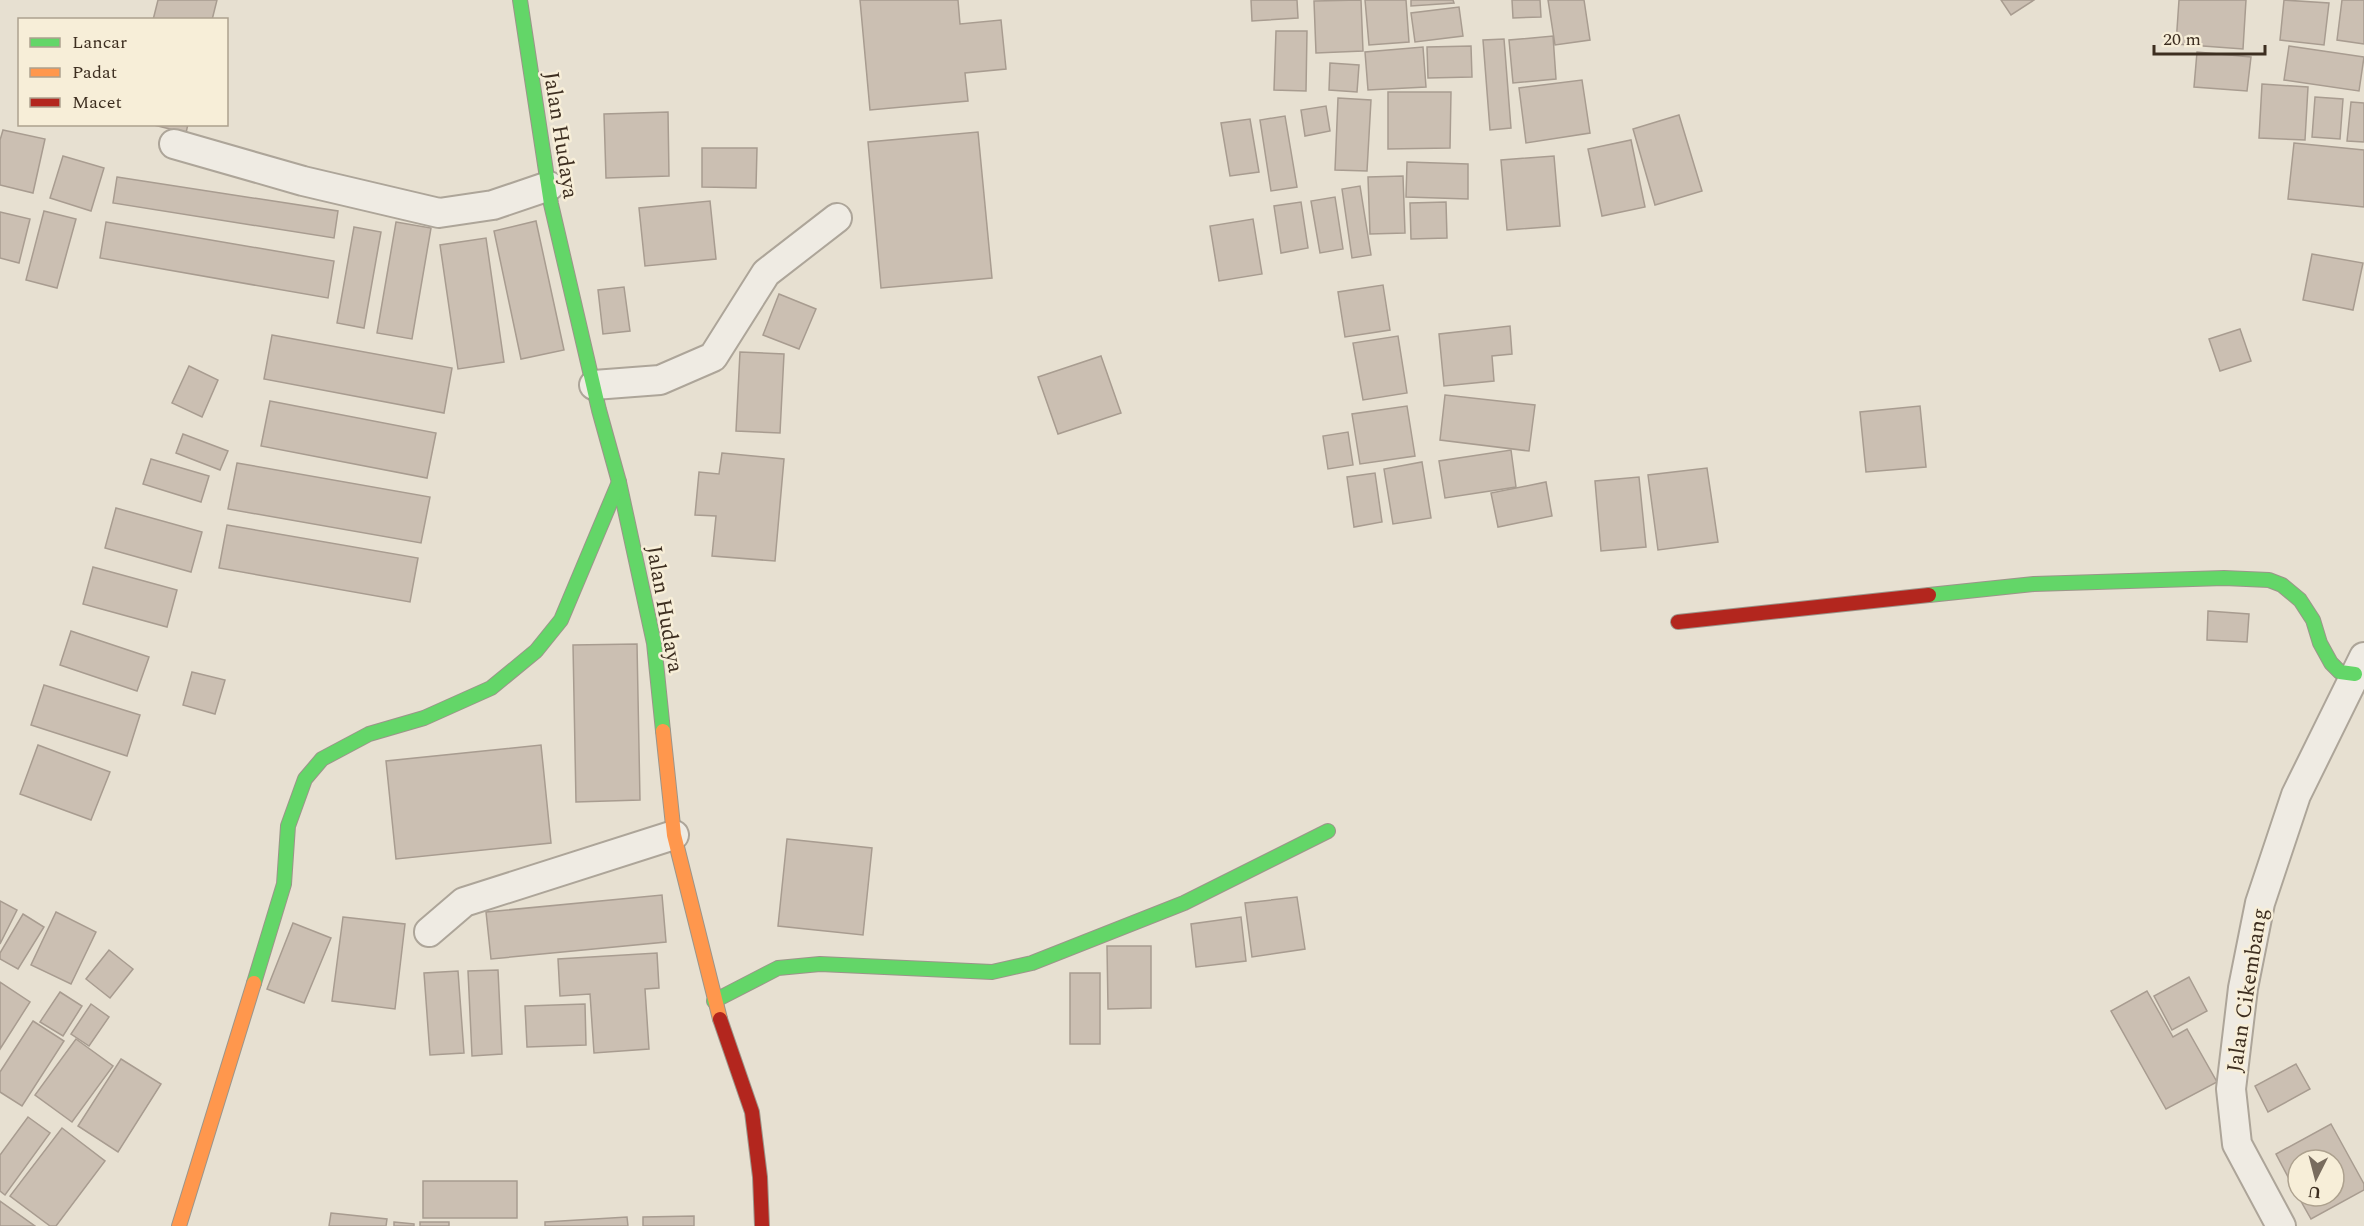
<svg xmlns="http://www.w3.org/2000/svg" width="2364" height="1226" font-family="Spectral,serif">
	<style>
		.building { fill: #cbbfb2; stroke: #a89c90; stroke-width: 1.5 }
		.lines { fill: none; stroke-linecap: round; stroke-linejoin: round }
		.street-casing { stroke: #ada599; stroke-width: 32 }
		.fast-casing { stroke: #9c958a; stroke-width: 16 }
		.slow-casing { stroke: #9c958a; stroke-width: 16 }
		.jam-casing { stroke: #9c958a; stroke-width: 16 }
		.street { stroke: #efebe3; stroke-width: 28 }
		.fast { stroke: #63d668; stroke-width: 14 }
		.slow { stroke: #ff974d; stroke-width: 14 }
		.jam { stroke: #b3261e; stroke-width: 14 }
		.labels { text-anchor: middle; stroke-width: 5; stroke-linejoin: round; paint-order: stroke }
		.street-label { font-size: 22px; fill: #3d2e20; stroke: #f7eed8 }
	</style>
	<rect width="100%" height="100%" fill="#e7e0d1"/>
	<g class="building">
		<polygon points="158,0 217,0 212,20 153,20"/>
		<polygon points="860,0 958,0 960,24 1001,20 1006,69 965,73 968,101 870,110"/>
		<polygon points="1251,0 1297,0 1298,18 1252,21"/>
		<polygon points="1361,0 1363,51 1316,53 1314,1"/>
		<polygon points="1365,0 1406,0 1409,42 1369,45"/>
		<polygon points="1411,0 1453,0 1454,3 1411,6"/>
		<polygon points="1512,0 1540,0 1541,17 1513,18"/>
		<polygon points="1548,0 1584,0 1590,40 1555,45"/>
		<polygon points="2001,0 2034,0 2011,15"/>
		<polygon points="2179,0 2246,0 2243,49 2176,44"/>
		<polygon points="2284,0 2329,3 2324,45 2280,40"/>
		<polygon points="2342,0 2364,0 2364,44 2337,40"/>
		<polygon points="1459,7 1463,36 1415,42 1411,13"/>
		<polygon points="1276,31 1307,31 1306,91 1274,90"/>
		<polygon points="1553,36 1556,79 1513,83 1509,40"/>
		<polygon points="1504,39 1511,128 1490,130 1483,40"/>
		<polygon points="1471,46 1472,77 1428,78 1427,47"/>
		<polygon points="2289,46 2364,57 2359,91 2284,80"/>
		<polygon points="1423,47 1426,87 1368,90 1365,52"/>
		<polygon points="2197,52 2251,57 2247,91 2194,87"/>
		<polygon points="1330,63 1359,65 1357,92 1329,90"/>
		<polygon points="1582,80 1590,133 1526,143 1519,88"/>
		<polygon points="2262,84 2308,87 2305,140 2259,138"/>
		<polygon points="1388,92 1451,92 1450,148 1388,149"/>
		<polygon points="2315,97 2343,99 2340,139 2312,137"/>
		<polygon points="1338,98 1371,100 1367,171 1335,170"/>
		<polygon points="2351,102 2364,103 2364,142 2347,141"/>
		<polygon points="1326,106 1330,131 1305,136 1301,110"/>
		<polygon points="668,112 669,176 606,178 604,114"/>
		<polygon points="1679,115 1702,191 1655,205 1633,129"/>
		<polygon points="1285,116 1297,187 1271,191 1260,120"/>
		<polygon points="1250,119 1259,172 1230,176 1221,123"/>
		<polygon points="150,124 188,124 186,133"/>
		<polygon points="3,130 45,139 33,193 0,185 0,140"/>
		<polygon points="978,132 992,278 881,288 868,142"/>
		<polygon points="1631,140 1645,207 1602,216 1588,149"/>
		<polygon points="2294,143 2364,150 2364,207 2288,199"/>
		<polygon points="702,148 757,148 756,188 702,187"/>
		<polygon points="63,156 104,168 91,211 50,198"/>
		<polygon points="1554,156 1560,226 1507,230 1501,160"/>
		<polygon points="1407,162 1468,164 1468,199 1406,197"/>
		<polygon points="1403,176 1405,233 1370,234 1368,177"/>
		<polygon points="117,177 338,211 334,238 113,203"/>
		<polygon points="1360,186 1371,255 1352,258 1342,189"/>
		<polygon points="1335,197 1343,249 1320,253 1311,201"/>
		<polygon points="710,201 716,259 645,266 639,208"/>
		<polygon points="1301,202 1308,248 1281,253 1274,206"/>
		<polygon points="1446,202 1447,238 1411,239 1410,203"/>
		<polygon points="44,211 76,219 57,288 26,280"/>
		<polygon points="0,212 30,219 19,263 0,258"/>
		<polygon points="1253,219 1262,274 1219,281 1210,226"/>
		<polygon points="536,221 564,350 521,359 494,231"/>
		<polygon points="106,222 334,261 328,298 100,258"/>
		<polygon points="396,222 431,228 412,339 377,333"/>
		<polygon points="354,227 381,232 364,328 337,323"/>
		<polygon points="486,238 504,362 458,369 440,245"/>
		<polygon points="2312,254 2363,263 2353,310 2303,300"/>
		<polygon points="1383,285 1390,330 1345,337 1338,292"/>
		<polygon points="624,287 630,331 603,334 598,290"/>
		<polygon points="779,294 816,309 799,349 763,335"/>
		<polygon points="1510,326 1512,354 1492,356 1494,381 1444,386 1439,334"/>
		<polygon points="2240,329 2251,361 2220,371 2209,339"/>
		<polygon points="272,335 452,368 444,413 264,379"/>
		<polygon points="1398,336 1407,393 1363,400 1353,343"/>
		<polygon points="740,352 784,354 780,433 736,431"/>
		<polygon points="1101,356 1121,413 1058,434 1038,377"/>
		<polygon points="189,366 218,380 202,417 172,403"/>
		<polygon points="1445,395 1535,405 1529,451 1440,440"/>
		<polygon points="270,401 436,433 427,478 261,446"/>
		<polygon points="1407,406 1415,456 1360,464 1352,414"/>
		<polygon points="1920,406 1926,467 1866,472 1860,412"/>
		<polygon points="1348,432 1353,465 1328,469 1323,436"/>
		<polygon points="183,434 228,451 220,470 176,453"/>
		<polygon points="1511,450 1516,487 1445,498 1439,461"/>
		<polygon points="722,453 784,459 775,561 712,556 716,516 695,515 699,472 719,474"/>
		<polygon points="151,459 209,476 201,502 143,484"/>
		<polygon points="1422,462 1431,518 1393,524 1384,469"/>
		<polygon points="237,463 430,497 421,543 228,509"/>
		<polygon points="1707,468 1718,542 1658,550 1648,475"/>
		<polygon points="1375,473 1382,522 1354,527 1347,477"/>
		<polygon points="1639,477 1646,547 1601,551 1595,481"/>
		<polygon points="1546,482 1552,516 1498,527 1491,493"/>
		<polygon points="116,508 202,532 191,572 105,548"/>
		<polygon points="227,525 418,558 410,602 219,568"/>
		<polygon points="93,567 177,590 167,627 83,604"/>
		<polygon points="2208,611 2249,614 2247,642 2207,640"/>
		<polygon points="71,631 149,657 137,691 60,665"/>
		<polygon points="637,644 640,800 576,802 573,645"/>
		<polygon points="192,672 225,680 215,714 183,705"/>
		<polygon points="44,685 140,715 127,756 31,725"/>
		<polygon points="38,745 110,772 91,820 20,794"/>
		<polygon points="541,745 551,843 396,859 386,761"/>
		<polygon points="787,839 872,848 863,935 778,926"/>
		<polygon points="662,895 666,942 491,959 486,912"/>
		<polygon points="1297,897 1305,949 1252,957 1245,903"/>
		<polygon points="0,901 17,910 0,944"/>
		<polygon points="56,912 96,932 71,984 31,965"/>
		<polygon points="23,914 44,927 18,969 0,959 0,953"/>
		<polygon points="343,917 405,924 395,1009 332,1001"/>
		<polygon points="1241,917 1246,961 1196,967 1191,924"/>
		<polygon points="293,923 331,938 304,1003 267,989"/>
		<polygon points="1107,946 1151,946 1151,1008 1108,1009"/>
		<polygon points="109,950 133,969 110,998 86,979"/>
		<polygon points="657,953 659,988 645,989 649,1049 594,1053 590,994 560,996 558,959"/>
		<polygon points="498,970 502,1054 472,1056 468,971"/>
		<polygon points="458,971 464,1053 430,1055 424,973"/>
		<rect x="1070" y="973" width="30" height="71"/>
		<polygon points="2189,977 2207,1011 2172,1030 2154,996"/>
		<polygon points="0,982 30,1002 0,1049"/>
		<polygon points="2147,991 2173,1037 2187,1029 2217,1082 2166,1109 2111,1011"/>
		<polygon points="60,992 82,1006 63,1036 40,1022"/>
		<polygon points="91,1004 109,1017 89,1046 71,1034"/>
		<polygon points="585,1004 586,1045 527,1047 525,1006"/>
		<polygon points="33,1021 64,1041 22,1106 0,1092 0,1072"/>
		<polygon points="76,1039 113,1066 72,1122 35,1095"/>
		<polygon points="121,1059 161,1084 118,1152 78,1126"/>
		<polygon points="2296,1064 2310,1089 2268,1112 2255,1086"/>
		<polygon points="28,1117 50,1133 5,1195 0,1191 0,1155"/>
		<polygon points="2331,1124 2364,1184 2364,1190 2311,1219 2298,1196 2334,1196 2334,1160 2298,1160 2298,1196 2276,1154"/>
		<polygon points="62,1128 105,1161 56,1226 50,1226 10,1196"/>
		<rect x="423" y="1181" width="94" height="37"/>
		<polygon points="0,1201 35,1226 0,1226"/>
		<polygon points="331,1213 387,1219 386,1226 329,1226"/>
		<polygon points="694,1216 694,1226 643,1226 643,1217"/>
		<polygon points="627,1217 628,1226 545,1226 545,1222"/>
		<polygon points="394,1222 414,1224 414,1226 394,1226"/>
		<rect x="420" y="1222" width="29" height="4"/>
	</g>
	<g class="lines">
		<defs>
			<g id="street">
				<polyline points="174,144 303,181 439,213 493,205 549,186"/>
				<polyline points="594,385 660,380 713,357 766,273 837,218"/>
				<polyline points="429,932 464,902 674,835"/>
				<polyline points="2281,1226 2237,1144 2231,1089 2243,988 2260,903 2296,795 2364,657"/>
			</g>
			<g id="fast">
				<polyline points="520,0 551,204 599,410 619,482 654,643 663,731"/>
				<polyline points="1929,595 2034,584 2224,578 2269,580 2282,585 2300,600 2313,620 2320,643 2331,663 2340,672 2355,674"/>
				<polyline points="254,983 284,884 288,826 305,779 322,759 369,734 424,718 491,688 536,651 561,620 619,482"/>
				<polyline points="714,1001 778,968 820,964 992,972 1032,963 1184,903 1328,831"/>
			</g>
			<g id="slow">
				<polyline points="663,731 674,835 720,1019"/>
				<polyline points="179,1226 254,983"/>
			</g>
			<g id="jam">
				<polyline points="1678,622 1929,595"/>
				<polyline points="720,1019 752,1112 760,1177 762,1226"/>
			</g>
		</defs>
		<use href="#street" class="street-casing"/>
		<use href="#fast" class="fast-casing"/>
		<use href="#slow" class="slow-casing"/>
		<use href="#jam" class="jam-casing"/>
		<use href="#street" class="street"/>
		<use href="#fast" class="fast"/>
		<use href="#slow" class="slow"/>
		<use href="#jam" class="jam"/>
	</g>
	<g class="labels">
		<g class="street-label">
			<text transform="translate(562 135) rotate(81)" y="8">Jalan Hudaya</text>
			<text transform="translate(666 609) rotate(80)" y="8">Jalan Hudaya</text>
			<text transform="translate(2246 990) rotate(-81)" y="8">Jalan Cikembang</text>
		</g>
	</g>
	<rect x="18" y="18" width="210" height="108" fill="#f7eed8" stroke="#ada18e" stroke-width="1.5"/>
	<rect x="30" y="38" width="30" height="9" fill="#63d668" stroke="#ada18e" stroke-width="1.5"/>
	<text x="72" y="48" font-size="18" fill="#3d2e20">Lancar</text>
	<rect x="30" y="68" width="30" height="9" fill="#ff974d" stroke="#ada18e" stroke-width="1.5"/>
	<text x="72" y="78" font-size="18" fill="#3d2e20">Padat</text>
	<rect x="30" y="98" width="30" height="9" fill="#b3261e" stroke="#ada18e" stroke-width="1.5"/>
	<text x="72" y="108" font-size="18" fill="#3d2e20">Macet</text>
	<g transform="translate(2316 1178) rotate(186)"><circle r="28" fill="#f7eed8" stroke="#ada18e" stroke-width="1.5"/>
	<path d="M0-4.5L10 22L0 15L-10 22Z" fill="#786c5e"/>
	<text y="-9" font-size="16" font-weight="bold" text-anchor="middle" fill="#3d2e20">U</text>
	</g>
	<path d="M2154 45v9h111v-9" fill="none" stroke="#3d2e20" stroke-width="3"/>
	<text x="2163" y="45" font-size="18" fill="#3d2e20" stroke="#f7eed8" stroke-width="4.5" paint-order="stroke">20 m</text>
</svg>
